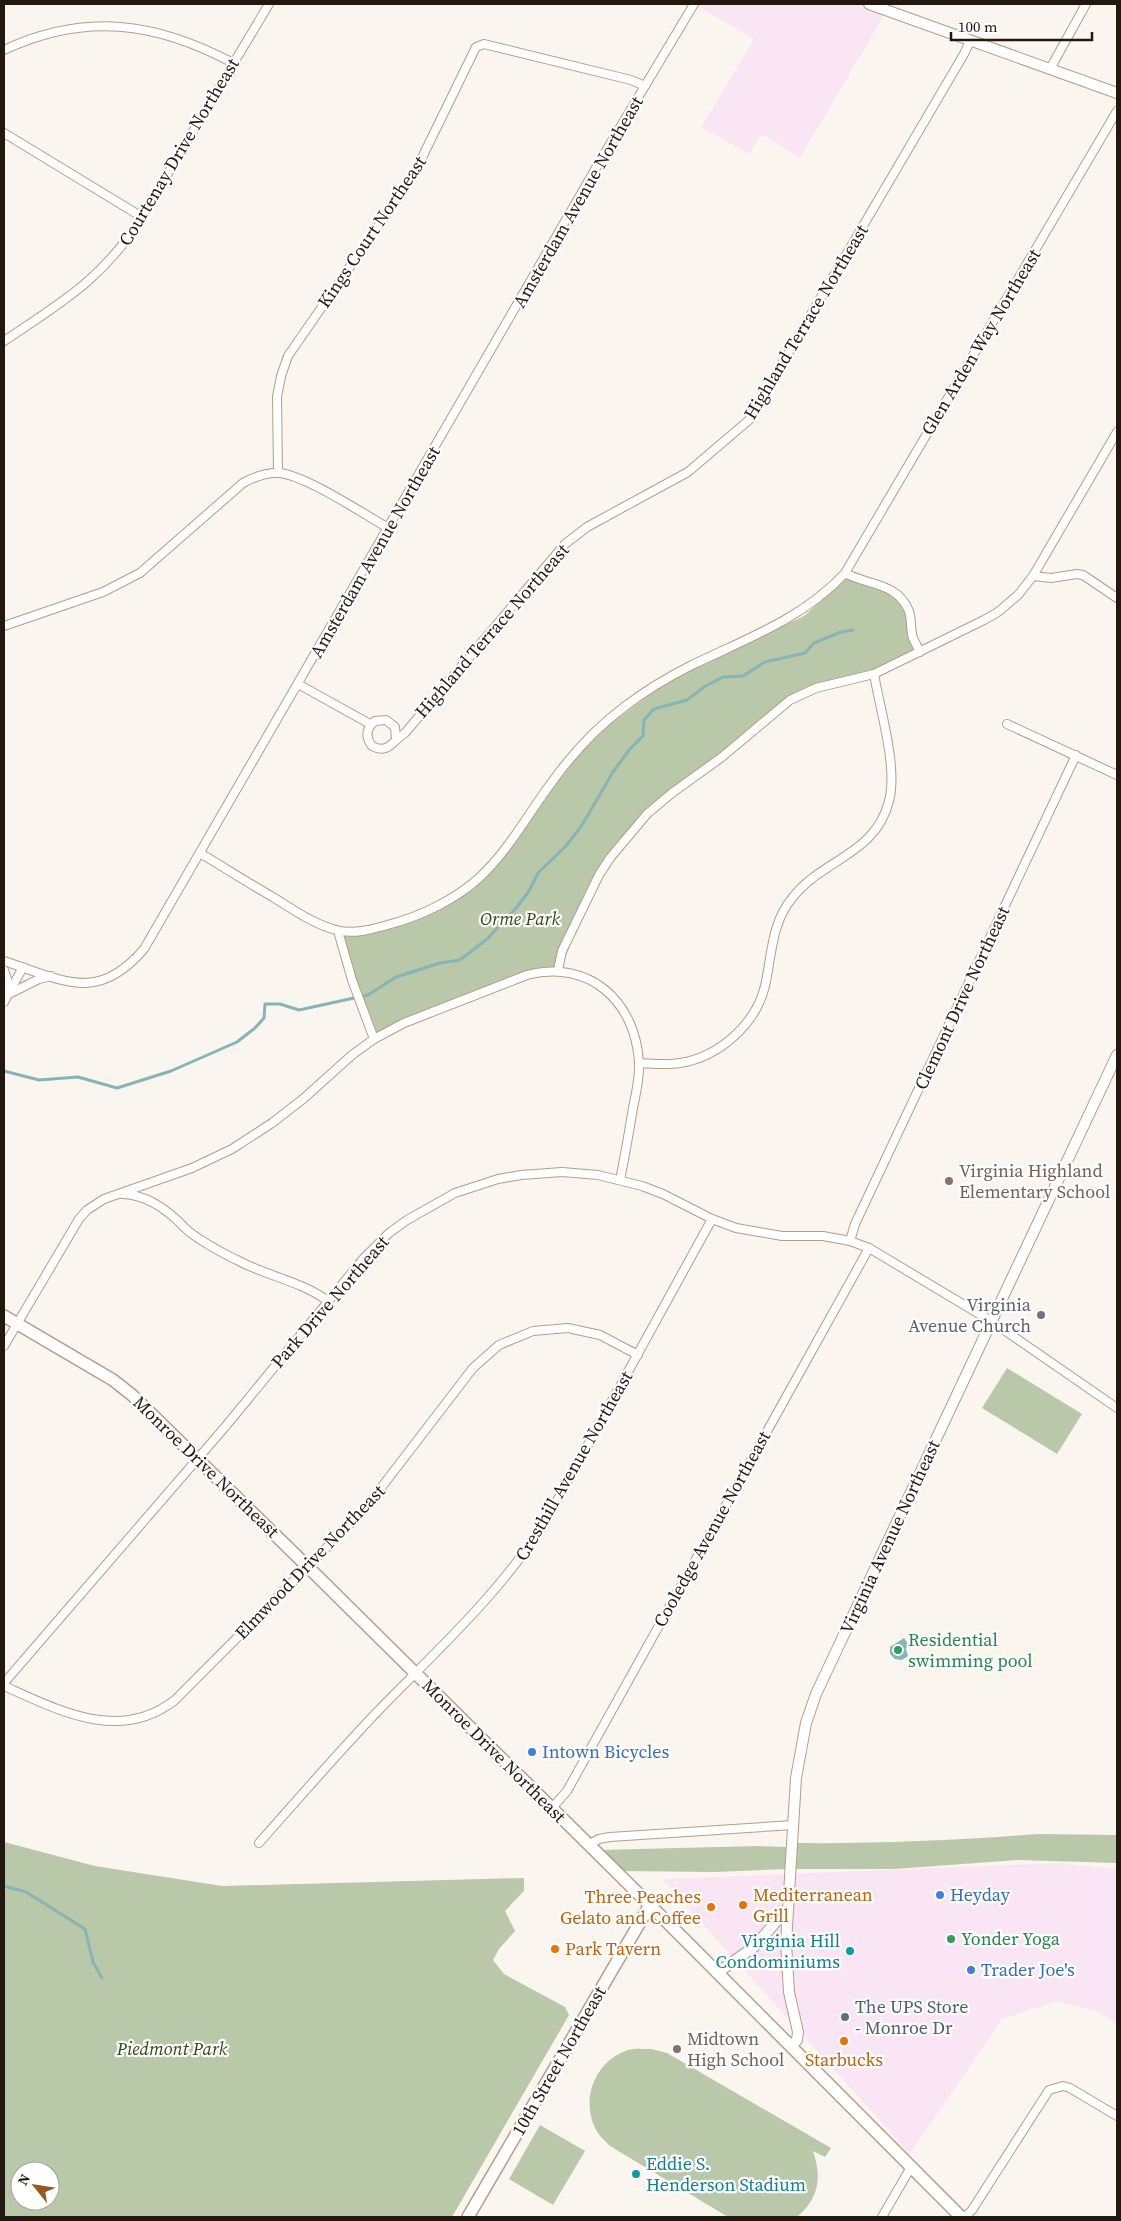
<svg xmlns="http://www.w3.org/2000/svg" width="1121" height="2221" font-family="'Source Serif 4',serif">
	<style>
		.commercial { fill: #fae5f4 }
		.green { fill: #b9c8a9; fill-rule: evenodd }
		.water { fill: #85b5b7 }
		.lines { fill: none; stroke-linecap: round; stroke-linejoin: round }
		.stream { stroke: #85b5b7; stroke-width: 3 }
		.minor-casing { stroke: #b89c86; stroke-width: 10 }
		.tertiary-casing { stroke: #b89c86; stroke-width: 12 }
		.secondary-casing { stroke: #b89c86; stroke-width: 14 }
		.minor { stroke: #fff; stroke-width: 8 }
		.tertiary { stroke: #fff; stroke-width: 10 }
		.secondary { stroke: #fff; stroke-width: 11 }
		.education-dot { fill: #8d6e63; stroke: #fff; stroke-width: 2 }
		.worship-dot { fill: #6b7280; stroke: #fff; stroke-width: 2 }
		.leisure-dot { fill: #2e9e5b; stroke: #fff; stroke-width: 2 }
		.shop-dot { fill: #3f7fe0; stroke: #fff; stroke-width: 2 }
		.food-dot { fill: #e8710a; stroke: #fff; stroke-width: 2 }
		.culture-dot { fill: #0f9aa8; stroke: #fff; stroke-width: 2 }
		.service-dot { fill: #5c6f8a; stroke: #fff; stroke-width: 2 }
		.labels { text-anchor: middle; stroke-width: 4.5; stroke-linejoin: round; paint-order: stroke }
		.street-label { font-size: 18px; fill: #221810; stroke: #fff }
		.park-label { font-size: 18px; font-style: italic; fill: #314510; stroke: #fff }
		.education-label { font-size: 18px; fill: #785e54; stroke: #fff; text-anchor: start }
		.worship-label { font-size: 18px; fill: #5b616d; stroke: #fff; text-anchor: end }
		.leisure-label { font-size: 18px; fill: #27864d; stroke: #fff; text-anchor: start }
		.shop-label { font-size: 18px; fill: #366cbe; stroke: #fff; text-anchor: start }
		.food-label { font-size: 18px; fill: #c56008; stroke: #fff; text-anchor: start }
		.culture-label { font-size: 18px; fill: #0d838f; stroke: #fff; text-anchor: end }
		.service-label { font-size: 18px; fill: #4e5e75; stroke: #fff; text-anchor: start }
	</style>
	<rect width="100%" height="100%" fill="#fbf5f0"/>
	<g class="commercial">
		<polygon points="694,4 888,4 890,5 800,158 761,134 749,154 701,127 754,39"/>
		<polygon points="1058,1863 1117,1869 1117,2024 1098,2012 1057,2001 1002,2019 910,2154 662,1879"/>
	</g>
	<g class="green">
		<polygon points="845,579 874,584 907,606 918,658 862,678 812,686 719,755 636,829 592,891 563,963 377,1039 340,933 391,929 462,897 518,835 591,738 668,681 804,616"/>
		<polygon points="1007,1368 1082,1414 1057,1454 982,1408"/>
		<path d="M1039,1834L1117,1835V1863L1018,1860L894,1869H792L794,1843C875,1844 957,1840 1039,1834Z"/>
		<path d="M4,1842L95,1866L222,1886L524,1878V1891L505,1911L515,1931L499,1949L493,1960L504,1974L565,2007L569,2015L452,2217H4ZM20,2171H50V2201H20Z"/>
		<polygon points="758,1846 788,1847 787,1869 715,1872 621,1871 600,1850"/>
		<path d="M651,2049L667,2053L831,2148L825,2157L813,2151C822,2178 819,2198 797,2217H728L610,2146C605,2141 598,2135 595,2128C581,2098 595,2061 628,2050C635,2048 644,2049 651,2049Z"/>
		<polygon points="540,2125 585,2151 553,2205 509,2179"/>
	</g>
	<polygon class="water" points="904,1638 908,1644 906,1649 908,1656 902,1660 895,1659 890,1654 890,1647"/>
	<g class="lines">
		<g class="stream">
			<polyline points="4,1071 39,1080 78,1077 117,1088 171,1071 237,1042 255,1028 264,1018 265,1004 280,1004 299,1010 368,995 396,977 440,963 460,960 487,939 517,907 529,891 538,873 566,846 582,825 613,772 630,749 643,736 644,720 654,709 687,700 704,687 723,677 743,676 765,662 805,653 814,643 841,632 853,630"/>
			<polyline points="4,1886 26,1892 85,1929 93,1962 102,1978"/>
		</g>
		<defs>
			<g id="minor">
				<path d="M4,50C85,12 156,22 233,63"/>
				<polyline points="1050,69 1086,4"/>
				<polyline points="4,133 142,217"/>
				<path d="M4,341C62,302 104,278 142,217L269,4"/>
				<polyline points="278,473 277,397 281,376 288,356 414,174 476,47 484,44 631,80 645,86"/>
				<path d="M845,573C869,586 897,582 909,611C912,620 910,629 913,638C915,643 918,647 920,652"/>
				<polyline points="1033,576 1051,578 1077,574 1083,575 1117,598"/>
				<path d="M4,626L103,592L140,573L243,483C254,477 266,472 279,473C305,475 364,514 388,528"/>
				<polyline points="298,684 370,724"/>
				<polyline points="1007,724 1117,775"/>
				<path d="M396,739L395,727L386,720L375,721C366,728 365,737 372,746C388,755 393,740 405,733L565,544L587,527L688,472L749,420L964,54L970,41"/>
				<path d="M200,853C225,868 250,884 276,899C295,911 314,924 336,930C353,935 374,929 391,924C421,916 456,899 479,878C509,850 528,814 552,782C572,754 596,728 624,707C645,691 668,677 692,665C746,639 804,618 845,573L1117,111"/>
				<polyline points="338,931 352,980 374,1039"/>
				<path d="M4,961C63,980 97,1004 144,949L600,161L694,4"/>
				<polyline points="4,970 7,979 8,993"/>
				<polyline points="558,970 562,951 599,875 610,858 647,814 672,793 722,757 790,700 816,688 874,674 984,620 998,612 1018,595 1033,576 1117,432"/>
				<polyline points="7,995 39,979 51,976"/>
				<polyline points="4,1002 23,967"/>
				<path d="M639,1063C653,1064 667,1065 680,1063C719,1057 756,1024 765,986C772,955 771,923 793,897C823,859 876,854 889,801C898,767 880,710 874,674"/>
				<path d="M123,1194C148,1195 169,1211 185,1228C195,1238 224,1254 237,1260C266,1276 301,1281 328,1301"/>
				<polyline points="850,1241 855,1224 1076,755"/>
				<path d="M4,1346L79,1219L87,1210L104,1199L192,1168L232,1149L272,1123L303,1099L352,1055L374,1039L404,1023L527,975C588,959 635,1000 639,1062C640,1077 636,1093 633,1108C629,1132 625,1156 620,1180"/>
				<polyline points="4,1683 225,1427 363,1259 389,1233 407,1220 455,1193 498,1179 521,1175 562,1172 598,1175 642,1186 663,1194 712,1219 736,1228 782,1236 823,1236 850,1241 869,1248 991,1321 1117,1408"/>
				<path d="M4,1686C60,1711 120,1743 175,1700L364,1510L473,1368L499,1345L533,1331L568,1328L600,1335L638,1355"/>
				<polyline points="552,1808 567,1791 869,1248"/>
				<path d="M259,1843C298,1799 336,1755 376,1713C438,1649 499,1595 547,1519L712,1219"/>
				<polyline points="588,1845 599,1839 610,1837 793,1825"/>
				<polyline points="882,2217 911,2167"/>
				<polyline points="965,2217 972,2210 1049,2090 1063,2086 1070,2088 1117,2116"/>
			</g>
			<g id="tertiary">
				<polyline points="869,4 1117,93"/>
				<polyline points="717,1973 754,1947 788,1908"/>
				<polyline points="791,2046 797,2040 798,2032 789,1992 786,1943 796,1778 806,1723 816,1694 872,1575 1117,1055"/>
			</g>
			<g id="secondary">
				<polyline points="4,1316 113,1380 132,1395 308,1567 665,1920 961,2217"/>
				<polyline points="468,2217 650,1905"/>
			</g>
		</defs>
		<use href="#minor" class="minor-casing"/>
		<use href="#tertiary" class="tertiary-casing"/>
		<use href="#secondary" class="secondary-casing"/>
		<use href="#minor" class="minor"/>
		<use href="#tertiary" class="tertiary"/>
		<use href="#secondary" class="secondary"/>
	</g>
	<g class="education-dot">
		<circle cx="949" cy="1181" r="5"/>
		<circle cx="677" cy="2049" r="5"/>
	</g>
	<circle class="worship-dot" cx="1041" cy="1315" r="5"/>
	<g class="leisure-dot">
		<circle cx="898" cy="1650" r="5"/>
		<circle cx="951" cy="1939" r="5"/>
	</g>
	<g class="shop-dot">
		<circle cx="532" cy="1752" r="5"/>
		<circle cx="940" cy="1895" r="5"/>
		<circle cx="971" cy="1970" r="5"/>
	</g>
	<g class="food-dot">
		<circle cx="743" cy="1905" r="5"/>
		<circle cx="711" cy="1907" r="5"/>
		<circle cx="555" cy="1949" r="5"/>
		<circle cx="844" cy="2041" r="5"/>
	</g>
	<g class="culture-dot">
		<circle cx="850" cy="1951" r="5"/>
		<circle cx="636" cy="2174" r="5"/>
	</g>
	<circle class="service-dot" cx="845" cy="2017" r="5"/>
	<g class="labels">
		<g class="street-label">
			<text transform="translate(179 152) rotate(-59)" y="6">Courtenay Drive Northeast</text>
			<text transform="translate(578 202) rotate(-60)" y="6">Amsterdam Avenue Northeast</text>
			<text transform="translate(372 232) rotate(-56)" y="6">Kings Court Northeast</text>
			<text transform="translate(806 322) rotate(-59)" y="6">Highland Terrace Northeast</text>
			<text transform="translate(981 342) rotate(-59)" y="6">Glen Arden Way Northeast</text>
			<text transform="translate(375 552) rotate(-60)" y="6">Amsterdam Avenue Northeast</text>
			<text transform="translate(492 631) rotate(-49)" y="6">Highland Terrace Northeast</text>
			<text transform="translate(962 998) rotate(-65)" y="6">Clemont Drive Northeast</text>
			<text transform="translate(330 1302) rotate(-49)" y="6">Park Drive Northeast</text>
			<text transform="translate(574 1466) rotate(-60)" y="6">Cresthill Avenue Northeast</text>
			<text transform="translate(206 1467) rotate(44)" y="6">Monroe Drive Northeast</text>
			<text transform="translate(712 1529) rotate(-61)" y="6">Cooledge Avenue Northeast</text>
			<text transform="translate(890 1537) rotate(-65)" y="6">Virginia Avenue Northeast</text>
			<text transform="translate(310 1562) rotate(-46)" y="6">Elmwood Drive Northeast</text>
			<text transform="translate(494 1751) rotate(45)" y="6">Monroe Drive Northeast</text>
			<text transform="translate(559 2061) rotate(-60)" y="6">10th Street Northeast</text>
		</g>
		<g class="park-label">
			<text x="520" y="925">Orme Park</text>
			<text x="172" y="2055">Piedmont Park</text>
		</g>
		<g class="education-label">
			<text x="959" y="1177">Virginia Highland<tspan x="959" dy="21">Elementary School</tspan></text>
			<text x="687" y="2045">Midtown<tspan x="687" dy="21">High School</tspan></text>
		</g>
		<g class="worship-label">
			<text x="1031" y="1311">Virginia<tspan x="1031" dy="21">Avenue Church</tspan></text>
		</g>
		<g class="leisure-label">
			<text x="908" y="1646">Residential<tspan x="908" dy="21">swimming pool</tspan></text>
			<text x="961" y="1945">Yonder Yoga</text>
		</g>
		<g class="shop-label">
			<text x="542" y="1758">Intown Bicycles</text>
			<text x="950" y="1901">Heyday</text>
			<text x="981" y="1976">Trader Joe's</text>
		</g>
		<g class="food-label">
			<text x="753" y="1901">Mediterranean<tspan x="753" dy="21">Grill</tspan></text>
			<text x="701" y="1903" text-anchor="end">Three Peaches<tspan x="701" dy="21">Gelato and Coffee</tspan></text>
			<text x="565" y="1955">Park Tavern</text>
			<text x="844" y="2066" text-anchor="middle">Starbucks</text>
		</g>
		<g class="culture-label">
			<text x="840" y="1947">Virginia Hill<tspan x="840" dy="21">Condominiums</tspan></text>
			<text x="646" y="2170" text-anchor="start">Eddie S.<tspan x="646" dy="21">Henderson Stadium</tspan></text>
		</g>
		<g class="service-label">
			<text x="855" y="2013">The UPS Store<tspan x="855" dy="21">- Monroe Dr</tspan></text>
		</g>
	</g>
	<rect width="1121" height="2221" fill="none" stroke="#221810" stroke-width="10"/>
	<g transform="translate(35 2186) rotate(300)"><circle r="24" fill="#ffffff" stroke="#a7a39f"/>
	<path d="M0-4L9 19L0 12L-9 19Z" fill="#96591d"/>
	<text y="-8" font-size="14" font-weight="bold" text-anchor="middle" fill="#221810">N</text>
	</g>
	<path d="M951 32v8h141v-8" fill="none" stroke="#221810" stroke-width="2.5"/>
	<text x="958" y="32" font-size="15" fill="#221810" stroke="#ffffff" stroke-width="4" paint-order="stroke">100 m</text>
</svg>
